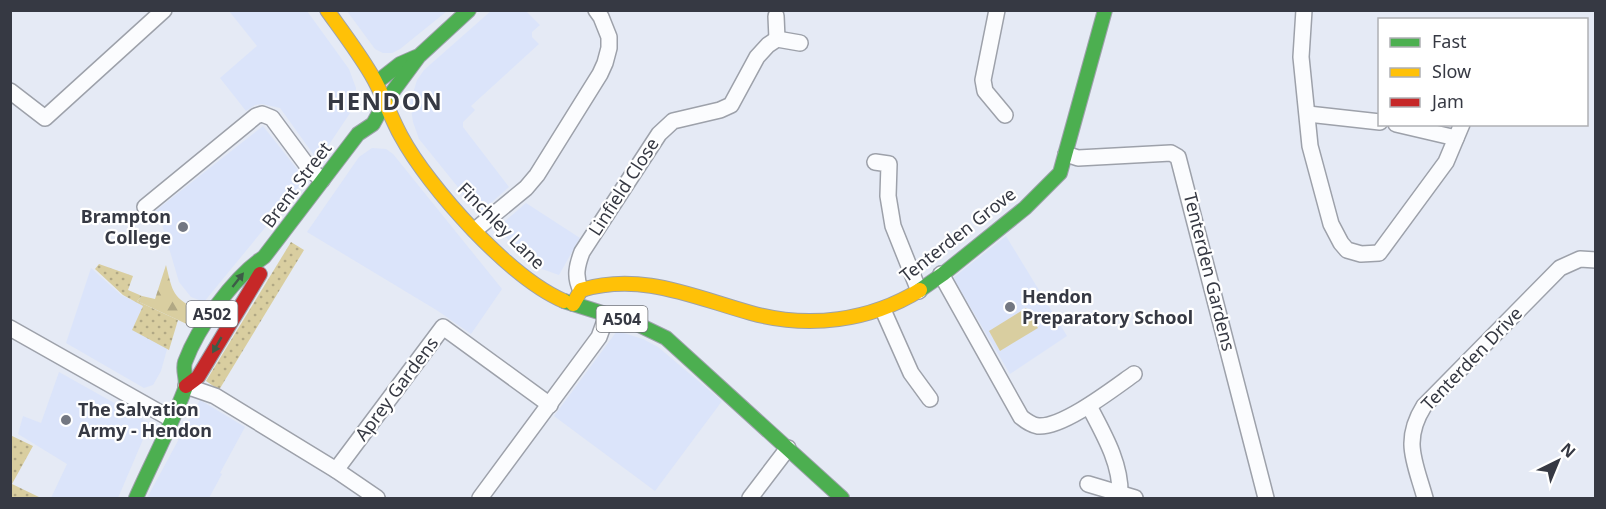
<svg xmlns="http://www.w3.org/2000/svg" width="1606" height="509" font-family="'Noto Sans',sans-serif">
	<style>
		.built { fill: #dbe4fa }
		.grass { fill: url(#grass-dots) }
		.forest { fill: url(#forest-firs) }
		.pitch { fill: #d9cea0 }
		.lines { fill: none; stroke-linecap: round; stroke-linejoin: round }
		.street-casing { stroke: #9da1aa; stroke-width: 18 }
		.fast-casing { stroke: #9da1aa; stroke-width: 16 }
		.slow-casing { stroke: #9da1aa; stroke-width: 16 }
		.jam-casing { stroke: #9da1aa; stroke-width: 16 }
		.street { stroke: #fbfcfe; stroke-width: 15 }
		.fast { stroke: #4caf50; stroke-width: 14 }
		.slow { stroke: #ffc107; stroke-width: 14 }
		.jam { stroke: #c62828; stroke-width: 14 }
		.oneway { fill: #3d5c47 }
		.poi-dot { fill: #737781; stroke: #fff; stroke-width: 2 }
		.labels { text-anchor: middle; stroke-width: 4.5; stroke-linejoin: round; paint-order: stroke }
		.shield { fill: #fff; stroke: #72747b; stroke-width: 1.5 }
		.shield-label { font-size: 16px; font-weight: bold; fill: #363943 }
		.street-label { font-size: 18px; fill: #363943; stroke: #fff }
		.poi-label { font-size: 18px; font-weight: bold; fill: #363943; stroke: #fff; text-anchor: start }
		.district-label { font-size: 24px; font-weight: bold; letter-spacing: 1.5px; fill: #363943; stroke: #fff }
	</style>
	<defs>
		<pattern id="grass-dots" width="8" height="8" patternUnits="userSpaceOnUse" patternTransform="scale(1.5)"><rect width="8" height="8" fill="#d9cea0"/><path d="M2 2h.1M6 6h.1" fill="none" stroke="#b1a884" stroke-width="1.8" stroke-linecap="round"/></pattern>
		<pattern id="forest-firs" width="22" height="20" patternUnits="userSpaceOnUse" patternTransform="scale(1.5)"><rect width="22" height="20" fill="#d9cea0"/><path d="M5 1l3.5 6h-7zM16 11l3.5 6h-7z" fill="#b1a884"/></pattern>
	</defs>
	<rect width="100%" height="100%" fill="#e5eaf5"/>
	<g class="built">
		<polygon points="492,10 526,11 540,25 532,32 532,37 539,44 471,106 475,110 463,122 463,127 509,187 482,211 478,212 419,139 413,122 410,103 417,80 424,70"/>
		<polygon points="229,11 307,11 349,69 356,88 354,107 320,158 316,158 280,108 262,104 255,105 246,111 220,78 257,46"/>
		<polygon points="347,11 447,11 400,49 392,53 383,53 375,49"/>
		<polygon points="263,126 305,179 204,302 191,297 179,282 161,221 154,212"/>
		<polygon points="372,148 386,149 393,154 502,289 471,334 438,311 307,232 359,157"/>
		<polygon points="526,203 580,238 559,275 542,269 498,231 497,228"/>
		<polygon points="1006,236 1067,336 1010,374 953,278"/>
		<polygon points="91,268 121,295 175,320 161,371 153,385 144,388 66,343"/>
		<polygon points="617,331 643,339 658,347 722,401 655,491 554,416"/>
		<polygon points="59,372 150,423 118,498 51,498 67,464 18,434 23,416 41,423"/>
		<polygon points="200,400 245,427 220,473 222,474 209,498 147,498"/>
	</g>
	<g class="grass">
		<polygon points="291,242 304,250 219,390 206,381"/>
		<polygon points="99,264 133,276 128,290 142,296 137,301 178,320 169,350 132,330 143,306 123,295 95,269"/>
		<polygon points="10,435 33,446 12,484 41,498 11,498"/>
	</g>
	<path class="forest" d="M166,265C173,293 172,297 199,311L191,326L137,301L142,296L155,299Z"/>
	<polygon class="pitch" points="1026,308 1038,328 1000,351 989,331"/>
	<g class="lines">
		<defs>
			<g id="street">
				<polyline points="997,10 983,80 985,91 1005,115"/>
				<polyline points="1304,10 1301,57 1310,146 1331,224 1341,243 1347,250 1361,254 1379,253 1446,162 1462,124"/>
				<polyline points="776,16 777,39"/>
				<polyline points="10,91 45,118 164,10"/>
				<polyline points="1308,114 1380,122"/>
				<polyline points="1396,124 1456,138"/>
				<polyline points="1066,154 1078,158 1171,153 1178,157 1266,498"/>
				<polyline points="875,162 889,164 888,196 893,226 919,291"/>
				<polyline points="145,207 256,116 262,114 272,118 309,168 322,180"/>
				<polyline points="475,230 526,188 537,175 600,74 605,63 609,48 609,37 601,17 596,10"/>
				<path d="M941,274L1021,417C1026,421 1031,425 1038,426C1063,428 1114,388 1134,374"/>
				<path d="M581,290C574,277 577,265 582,252L659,134L673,121L720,110L731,105L757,57L768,45L777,39L800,43"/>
				<polyline points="883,310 911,373 930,399"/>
				<polyline points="10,328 171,419"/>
				<polyline points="186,386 215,396 336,470 377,498"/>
				<path d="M1089,406C1103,433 1121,463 1120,494"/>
				<polyline points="336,470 443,327 550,405"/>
				<polyline points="1088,484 1135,498"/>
				<polyline points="480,498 599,337 607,315"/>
				<polyline points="750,498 788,448"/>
				<path d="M1425,498C1415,462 1402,441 1424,406L1560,268L1580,259L1596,260"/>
			</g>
			<g id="fast">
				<polyline points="377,82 400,64 416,57"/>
				<polyline points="385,102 419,56 469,10"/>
				<polyline points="920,290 943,274 1025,208 1060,173 1105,10"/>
				<polyline points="564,301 637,324 666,338 842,498"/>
				<path d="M136,498C152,462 171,426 185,389C188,380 182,371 185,362C198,327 233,278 264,257L358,134L373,124L385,102"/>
			</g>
			<g id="slow">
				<path d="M327,10C342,31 358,52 371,74C383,94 390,116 401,136C429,188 510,278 564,301"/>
				<path d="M573,304L581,290C642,272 693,297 751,313C809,329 870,321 920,290"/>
			</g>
			<polyline id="jam" points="186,386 198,377 260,274"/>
		</defs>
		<use href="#street" class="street-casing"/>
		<use href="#fast" class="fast-casing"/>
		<use href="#slow" class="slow-casing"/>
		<use href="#jam" class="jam-casing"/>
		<use href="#street" class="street"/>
		<use href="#fast" class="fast"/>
		<use href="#slow" class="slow"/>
		<use href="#jam" class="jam"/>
	</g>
	<defs><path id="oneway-solid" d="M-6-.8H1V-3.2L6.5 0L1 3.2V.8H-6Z" transform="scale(1.5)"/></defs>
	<g class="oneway">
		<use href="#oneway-solid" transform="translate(238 280) rotate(-52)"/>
		<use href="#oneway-solid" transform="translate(217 345) rotate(120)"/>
	</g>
	<g class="poi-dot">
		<circle cx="183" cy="227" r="6"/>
		<circle cx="1010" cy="307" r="6"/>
		<circle cx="66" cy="420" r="6"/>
	</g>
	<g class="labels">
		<g class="shield">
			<rect x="186.5" y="301" width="51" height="26" rx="4.5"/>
			<rect x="596.5" y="306" width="51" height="26" rx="4.5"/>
		</g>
		<g class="shield-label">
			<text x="212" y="320">A502</text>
			<text x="622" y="325">A504</text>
		</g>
		<g class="street-label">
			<text transform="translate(297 185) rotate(-53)" y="6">Brent Street</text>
			<text transform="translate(624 187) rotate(-57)" y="6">Linfield Close</text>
			<text transform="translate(501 226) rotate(45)" y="6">Finchley Lane</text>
			<text transform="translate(958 235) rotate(-38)" y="6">Tenterden Grove</text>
			<text transform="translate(1209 272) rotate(76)" y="6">Tenterden Gardens</text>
			<text transform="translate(1472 359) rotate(-46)" y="6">Tenterden Drive</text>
			<text transform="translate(397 389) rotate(-53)" y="6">Aprey Gardens</text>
		</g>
		<g class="poi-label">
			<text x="171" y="223" text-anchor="end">Brampton<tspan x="171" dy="21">College</tspan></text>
			<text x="1022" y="303">Hendon<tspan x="1022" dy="21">Preparatory School</tspan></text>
			<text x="78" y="416">The Salvation<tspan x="78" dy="21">Army - Hendon</tspan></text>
		</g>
		<g class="district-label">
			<text x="385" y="110">HENDON</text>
		</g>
	</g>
	<rect width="1606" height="509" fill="none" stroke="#363943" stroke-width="24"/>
	<rect x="1378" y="18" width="210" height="108" fill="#ffffff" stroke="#afb0b4" stroke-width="1.5"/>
	<rect x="1390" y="38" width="30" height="9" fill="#4caf50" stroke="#afb0b4" stroke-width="1.5"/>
	<text x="1432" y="48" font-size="18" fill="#363943">Fast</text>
	<rect x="1390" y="68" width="30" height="9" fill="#ffc107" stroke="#afb0b4" stroke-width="1.5"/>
	<text x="1432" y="78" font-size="18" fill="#363943">Slow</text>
	<rect x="1390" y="98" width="30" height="9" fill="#c62828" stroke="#afb0b4" stroke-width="1.5"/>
	<text x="1432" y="108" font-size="18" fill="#363943">Jam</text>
	<g transform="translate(1558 461) rotate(43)" stroke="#ffffff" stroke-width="4.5" paint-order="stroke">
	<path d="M0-4.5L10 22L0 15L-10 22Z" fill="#363943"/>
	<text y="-9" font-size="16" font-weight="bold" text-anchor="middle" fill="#363943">N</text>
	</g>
</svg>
